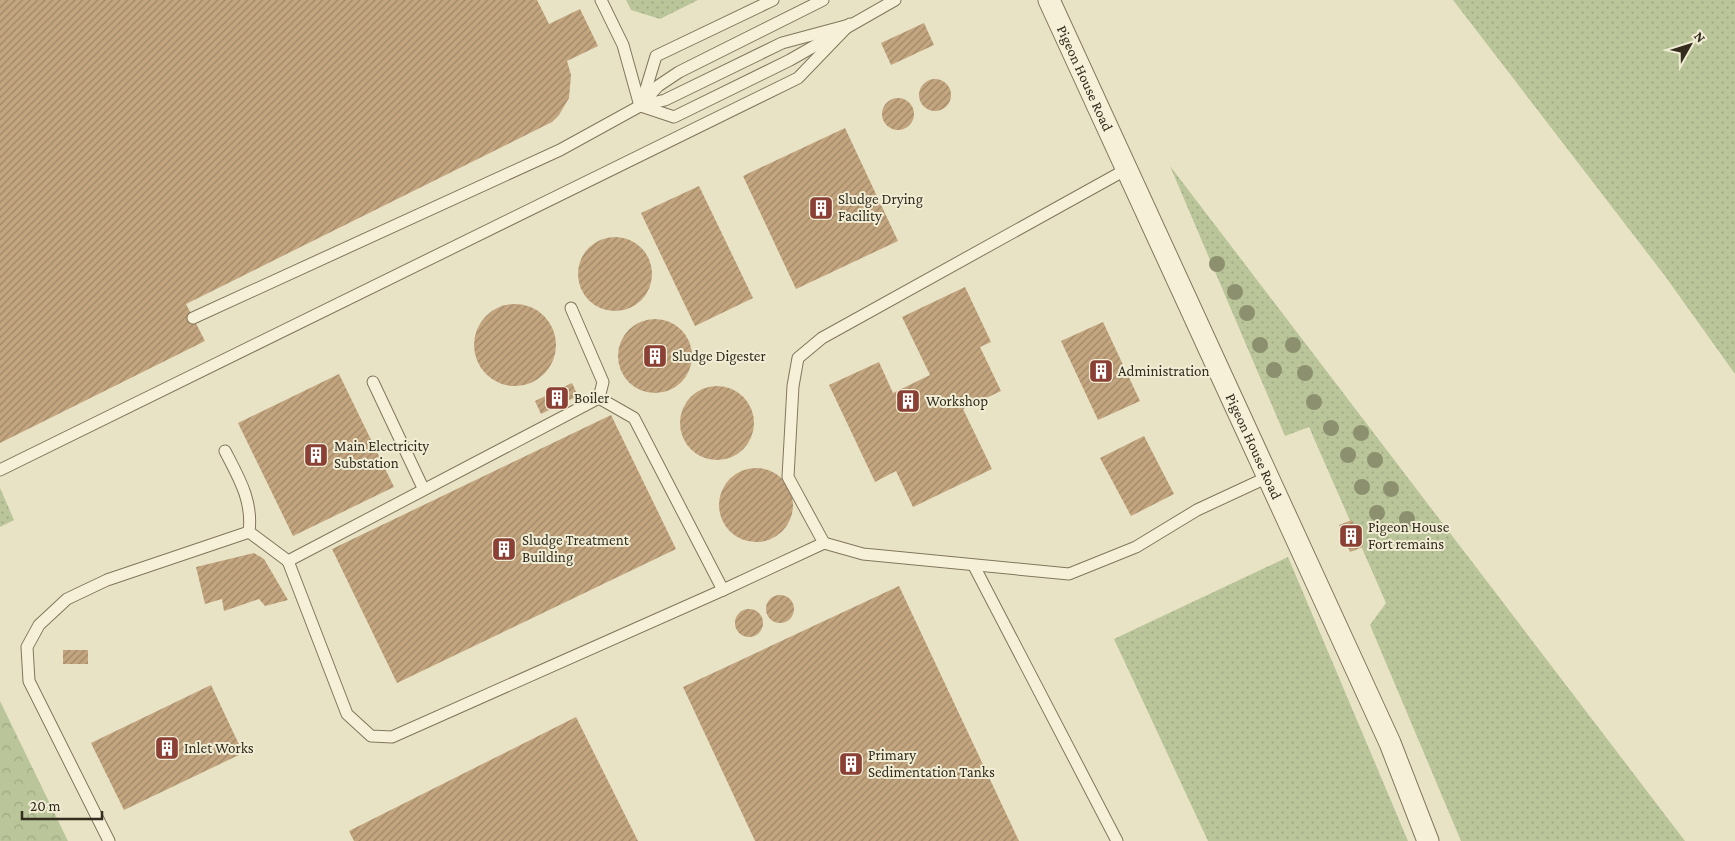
<svg xmlns="http://www.w3.org/2000/svg" width="1735" height="841" font-family="'Crimson Pro',serif">
	<style>
		.grass { fill: url(#grass-dots) }
		.forest { fill: url(#forest-crowns) }
		.building { fill: url(#building-hatch) }
		.lines { fill: none; stroke-linecap: round; stroke-linejoin: round }
		.service-casing { stroke: #82765d; stroke-width: 13 }
		.minor-casing { stroke: #82765d; stroke-width: 23 }
		.service { stroke: #f5f0d7; stroke-width: 11 }
		.minor { stroke: #f5f0d7; stroke-width: 21 }
		.tree { fill: #8c906f }
		.labels { text-anchor: middle; stroke-width: 4; stroke-linejoin: round; paint-order: stroke }
		.street-label { font-size: 15px; fill: #332c1f; stroke: #f1edd4 }
		.poi-label { font-size: 15px; fill: #332c1f; stroke: #f1edd4; text-anchor: start }
	</style>
	<defs>
		<pattern id="grass-dots" width="8" height="8" patternUnits="userSpaceOnUse" patternTransform="scale(1.25)"><rect width="8" height="8" fill="#bac59a"/><path d="M2 2h.1M6 6h.1" fill="none" stroke="#a0a984" stroke-width="1.8" stroke-linecap="round"/></pattern>
		<pattern id="forest-crowns" width="20" height="18" patternUnits="userSpaceOnUse" patternTransform="scale(1.25)"><rect width="20" height="18" fill="#bac59a"/><path d="M2 6a3 3 0 1 1 6 0M12 15a3 3 0 1 1 6 0" fill="none" stroke="#a0a984"/></pattern>
		<pattern id="building-hatch" width="6" height="6" patternUnits="userSpaceOnUse" patternTransform="scale(1.25)"><rect width="6" height="6" fill="#c3a57f"/><path d="M-1 1l2-2M0 6l6-6M5 7l2-2" fill="none" stroke="#9f8767"/></pattern>
	</defs>
	<rect width="100%" height="100%" fill="#e9e3c5"/>
	<g class="grass">
		<polygon points="626,0 698,0 660,19 631,10"/>
		<polygon points="1453,0 1735,0 1735,374 1665,276"/>
		<polygon points="1170,166 1685,841 1461,841 1370,625 1386,603 1309,427 1285,436"/>
		<polygon points="0,488 14,520 0,527"/>
		<polygon points="1288,557 1408,841 1208,841 1114,639"/>
	</g>
	<polygon class="forest" points="0,701 68,841 0,841"/>
	<g class="building">
		<polygon points="0,0 537,0 549,24 580,9 598,46 567,61 571,75 569,98 559,115 552,122 186,304 205,341 0,443"/>
		<polygon points="924,23 934,45 891,65 881,43"/>
		<circle cx="935" cy="95" r="16"/>
		<circle cx="898" cy="114" r="16"/>
		<polygon points="845,128 898,241 796,289 743,176"/>
		<polygon points="699,186 753,298 695,326 641,213"/>
		<circle cx="615" cy="274" r="37"/>
		<polygon points="965,287 991,342 980,347 1001,391 963,409 992,469 913,507 896,471 875,482 829,385 879,362 893,393 930,375 902,317"/>
		<circle cx="515" cy="345" r="41"/>
		<circle cx="655" cy="356" r="37"/>
		<polygon points="1103,322 1140,401 1098,420 1061,341"/>
		<polygon points="339,374 394,487 293,536 238,423"/>
		<polygon points="572,383 578,396 541,414 535,401"/>
		<circle cx="717" cy="423" r="37"/>
		<polygon points="611,415 676,549 397,683 332,549"/>
		<polygon points="1144,436 1174,494 1131,516 1100,458"/>
		<circle cx="756" cy="505" r="37"/>
		<polygon points="1352,520 1363,547 1350,552 1339,525"/>
		<polygon points="254,553 264,559 288,600 265,606 259,599 224,611 222,599 205,604 196,567"/>
		<polygon points="899,586 1019,841 755,841 683,687"/>
		<circle cx="780" cy="609" r="14"/>
		<circle cx="749" cy="623" r="14"/>
		<rect x="63" y="650" width="25" height="14"/>
		<polygon points="211,685 243,753 124,810 91,743"/>
		<polygon points="576,717 638,841 354,841 349,831"/>
	</g>
	<g class="lines">
		<defs>
			<g id="service">
				<polyline points="601,0 623,45 640,106"/>
				<polyline points="642,102 656,56 773,0"/>
				<polyline points="640,106 658,86 679,72 823,0"/>
				<polyline points="641,106 674,117 790,60 895,0"/>
				<polyline points="571,308 603,382 599,398"/>
				<polyline points="193,318 560,150 640,106 665,100 782,43 849,25"/>
				<polyline points="373,382 423,488"/>
				<path d="M225,451C239,478 253,501 249,532L288,561L599,398L634,418L723,590L824,543L863,554L1069,574L1136,547L1197,510L1268,477"/>
				<polyline points="0,470 798,78 850,24"/>
				<polyline points="824,543 788,477 793,386 798,358 822,338 1127,169"/>
				<polyline points="288,561 347,714 371,736 392,737 723,590"/>
				<polyline points="974,566 1117,841"/>
				<polyline points="109,841 29,681 27,647 39,625 67,599 107,580 249,532"/>
			</g>
			<g id="minor">
				<path id="s1" d="M1049,0L1390,743L1428,841"/>
			</g>
		</defs>
		<use href="#service" class="service-casing"/>
		<use href="#minor" class="minor-casing"/>
		<use href="#service" class="service"/>
		<use href="#minor" class="minor"/>
	</g>
	<g class="tree">
		<circle cx="1217" cy="264" r="8"/>
		<circle cx="1235" cy="292" r="8"/>
		<circle cx="1247" cy="313" r="8"/>
		<circle cx="1260" cy="345" r="8"/>
		<circle cx="1293" cy="345" r="8"/>
		<circle cx="1274" cy="370" r="8"/>
		<circle cx="1305" cy="373" r="8"/>
		<circle cx="1314" cy="402" r="8"/>
		<circle cx="1331" cy="428" r="8"/>
		<circle cx="1361" cy="433" r="8"/>
		<circle cx="1348" cy="455" r="8"/>
		<circle cx="1375" cy="460" r="8"/>
		<circle cx="1362" cy="487" r="8"/>
		<circle cx="1391" cy="489" r="8"/>
		<circle cx="1377" cy="513" r="8"/>
		<circle cx="1407" cy="519" r="8"/>
	</g>
	<defs>
		<symbol id="building-square" viewBox="-11 -11 22 22"><rect x="-9" y="-9" width="18" height="18" rx="4" fill="#8a4034" stroke="#f1edd4"/><path d="M-4-6H4V6H1V3H-1V6H-4ZM-2.5-4.3h1.7v1.8h-1.7ZM.8-4.3h1.7v1.8H.8ZM-2.5-1h1.7V.8h-1.7ZM.8-1h1.7V.8H.8Z" fill="#fff"/></symbol>
	</defs>
	<g fill-rule="evenodd">
		<use href="#building-square" x="807" y="194" width="28" height="28"/>
		<use href="#building-square" x="641" y="342" width="28" height="28"/>
		<use href="#building-square" x="1087" y="357" width="28" height="28"/>
		<use href="#building-square" x="543" y="384" width="28" height="28"/>
		<use href="#building-square" x="894" y="387" width="28" height="28"/>
		<use href="#building-square" x="302" y="441" width="28" height="28"/>
		<use href="#building-square" x="1337" y="522" width="28" height="28"/>
		<use href="#building-square" x="490" y="535" width="28" height="28"/>
		<use href="#building-square" x="153" y="734" width="28" height="28"/>
		<use href="#building-square" x="837" y="750" width="28" height="28"/>
	</g>
	<g class="labels">
		<g class="street-label">
			<text dy="5" stroke="none"><textPath href="#s1" startOffset="86">Pigeon House Road</textPath></text>
			<text dy="5" stroke="none"><textPath href="#s1" startOffset="491">Pigeon House Road</textPath></text>
		</g>
		<g class="poi-label">
			<text x="838" y="204">Sludge Drying<tspan x="838" dy="17">Facility</tspan></text>
			<text x="672" y="361">Sludge Digester</text>
			<text x="1118" y="376">Administration</text>
			<text x="574" y="403">Boiler</text>
			<text x="926" y="406">Workshop</text>
			<text x="334" y="451">Main Electricity<tspan x="334" dy="17">Substation</tspan></text>
			<text x="1368" y="532">Pigeon House<tspan x="1368" dy="17">Fort remains</tspan></text>
			<text x="522" y="545">Sludge Treatment<tspan x="522" dy="17">Building</tspan></text>
			<text x="184" y="753">Inlet Works</text>
			<text x="868" y="760">Primary<tspan x="868" dy="17">Sedimentation Tanks</tspan></text>
		</g>
	</g>
	<g transform="translate(1690 45) rotate(51)" stroke="#f1edd4" stroke-width="4" paint-order="stroke">
	<path d="M0-4L9 19L0 12L-9 19Z" fill="#332c1f"/>
	<text y="-8" font-size="14" font-weight="bold" text-anchor="middle" fill="#332c1f">N</text>
	</g>
	<path d="M22 811v8h80v-8" fill="none" stroke="#332c1f" stroke-width="2.5"/>
	<text x="30" y="811" font-size="15" fill="#332c1f" stroke="#f1edd4" stroke-width="4" paint-order="stroke">20 m</text>
</svg>
